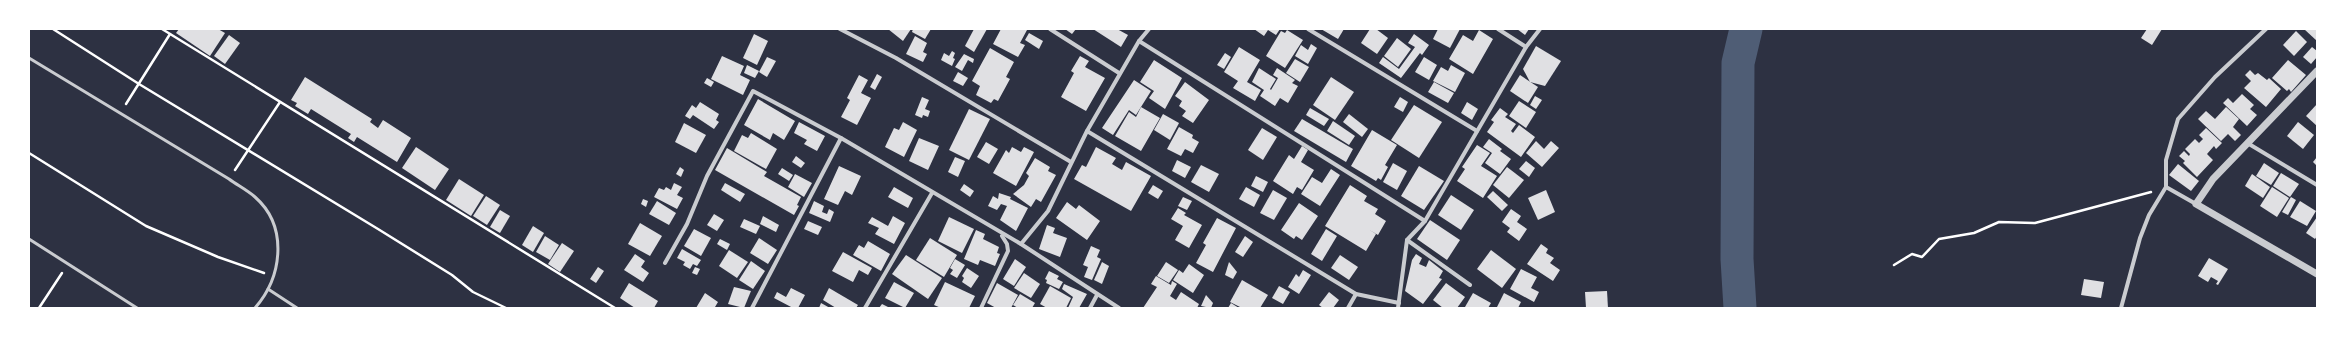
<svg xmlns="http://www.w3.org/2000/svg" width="2346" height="337" font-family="Poppins,sans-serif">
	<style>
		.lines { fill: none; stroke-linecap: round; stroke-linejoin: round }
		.river { stroke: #4f5d75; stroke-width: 33 }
		.building { fill: #e0e0e3 }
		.path { stroke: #fff; stroke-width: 2.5 }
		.service { stroke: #caccd0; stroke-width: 3 }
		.minor { stroke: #caccd0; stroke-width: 4 }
		.tertiary { stroke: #caccd0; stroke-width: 7 }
	</style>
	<rect width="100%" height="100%" fill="#2d3142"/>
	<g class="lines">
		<polyline class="river" points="1740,308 1737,259 1738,63 1746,29"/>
	</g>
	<g class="building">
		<polygon points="179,29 218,29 225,33 210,56 176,33"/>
		<polygon points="888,29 911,29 903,41"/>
		<polygon points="913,29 931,29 925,39 912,32"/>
		<polygon points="974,29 987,29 974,52 965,46"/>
		<polygon points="1001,29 1027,30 1020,43 1025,45 1018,57 993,44"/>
		<polygon points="1065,29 1076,29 1072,34"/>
		<polygon points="1093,29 1117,29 1128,35 1121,47"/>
		<polygon points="1254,29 1280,29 1276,35 1268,30 1264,36"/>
		<polygon points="1321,29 1344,29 1338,39"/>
		<polygon points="1370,29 1376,29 1388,38 1377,54 1361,43"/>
		<polygon points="1438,29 1460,29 1450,48 1433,39"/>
		<polygon points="1517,29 1529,29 1525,35"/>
		<polygon points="2147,29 2162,29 2152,45 2141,38"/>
		<polygon points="2304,29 2317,29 2317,41"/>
		<polygon points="1287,30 1303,40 1285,68 1266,56 1281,31 1285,33"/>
		<polygon points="1479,30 1493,39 1473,74 1449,59 1463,35 1473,41"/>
		<polygon points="2296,31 2307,42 2294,56 2283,45"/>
		<polygon points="1029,33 1043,41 1039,49 1025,40"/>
		<polygon points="754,34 768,41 757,65 743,58"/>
		<polygon points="1414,34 1429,45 1422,55 1420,53 1401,78 1379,63 1383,57 1399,69 1415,47 1408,43"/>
		<polygon points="229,35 240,43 225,64 214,56"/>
		<polygon points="915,36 927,43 923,52 927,54 923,62 906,54"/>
		<polygon points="1397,38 1411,49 1398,67 1384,56"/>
		<polygon points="1311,44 1317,48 1308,64 1295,56 1301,45 1308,50"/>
		<polygon points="1536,46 1561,61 1545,86 1530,82 1523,69"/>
		<polygon points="1239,47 1260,60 1247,82 1261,90 1255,101 1233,88 1238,81 1224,72"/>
		<polygon points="2312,47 2317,51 2317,57 2311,64 2303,57"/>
		<polygon points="990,48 1014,62 1006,77 1010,79 998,101 994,99 991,103 976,95 980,86 972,81"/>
		<polygon points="952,51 955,53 953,58 955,59 952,66 941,60 944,53 949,56"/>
		<polygon points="1225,53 1231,57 1224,69 1217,65"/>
		<polygon points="964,54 974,59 973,63 968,60 962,71 955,67"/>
		<polygon points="722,56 744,66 740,75 750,80 743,95 711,79"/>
		<polygon points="1080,56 1089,61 1085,67 1105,78 1086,111 1061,97 1074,73 1071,71"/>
		<polygon points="767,57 776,61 767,77 759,72"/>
		<polygon points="1424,57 1437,65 1429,80 1415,72"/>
		<polygon points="1295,59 1309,67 1300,82 1286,73"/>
		<polygon points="1154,60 1182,78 1165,109 1149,98 1154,91 1140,82"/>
		<polygon points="2288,60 2306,75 2291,92 2289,89 2287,91 2272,78"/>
		<polygon points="747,65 759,71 755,78 744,73"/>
		<polygon points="1451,65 1465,73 1455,92 1433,81 1441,67 1448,71"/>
		<polygon points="1259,68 1276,79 1270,89 1271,90 1278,78 1273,75 1277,68 1295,80 1292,83 1298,86 1288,103 1280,98 1275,106 1260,96 1264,90 1252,82"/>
		<polygon points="2250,70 2255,75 2258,73 2267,80 2269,78 2281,89 2266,107 2244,88 2251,81 2245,75"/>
		<polygon points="958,72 968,78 963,86 953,81"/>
		<polygon points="877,74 882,77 875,90 870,87"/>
		<polygon points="859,75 868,80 861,93 871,98 857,125 841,117 850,100 847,98"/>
		<polygon points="1520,75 1538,87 1528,103 1510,91"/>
		<polygon points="305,77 372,119 370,122 378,128 383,120 411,138 397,162 357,137 354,142 348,138 351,134 311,109 308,114 295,106 297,103 291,100"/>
		<polygon points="1331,77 1354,92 1335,120 1313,105"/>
		<polygon points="707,78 714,82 711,87 704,83"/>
		<polygon points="1134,80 1151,91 1136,115 1129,110 1113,135 1102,128"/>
		<polygon points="1185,82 1209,100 1193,123 1182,116 1186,111 1179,106 1182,101 1175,96"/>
		<polygon points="1434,82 1454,93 1448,103 1428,92"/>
		<polygon points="2242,94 2254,105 2250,109 2257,115 2247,126 2223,103 2228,98 2233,103"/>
		<polygon points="1535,96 1542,100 1536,109 1530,105"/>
		<polygon points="922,97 929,100 925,109 930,111 928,117 923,115 922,118 915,115"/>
		<polygon points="1400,97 1408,102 1403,112 1394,107"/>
		<polygon points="758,99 795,121 784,140 773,133 770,140 744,125"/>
		<polygon points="1519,101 1536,112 1526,128 1509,116"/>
		<polygon points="700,102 719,114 716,120 719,122 714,129 693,115 690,119 685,116 692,105 696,108"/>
		<polygon points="1467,102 1478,109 1472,120 1461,113"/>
		<polygon points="2317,104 2317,126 2306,116"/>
		<polygon points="1414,105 1442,122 1419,158 1391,140"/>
		<polygon points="1141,107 1160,118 1141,151 1115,136 1129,112 1136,117"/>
		<polygon points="2226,107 2239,119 2233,127 2241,135 2235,141 2228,134 2221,141 2198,119 2206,111 2215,119"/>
		<polygon points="1310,108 1329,119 1324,126 1306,115"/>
		<polygon points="1500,108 1508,114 1505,117 1516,124 1511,131 1513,133 1519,125 1535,137 1521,157 1487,132 1494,122 1491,120"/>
		<polygon points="969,109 990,119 969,160 949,150"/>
		<polygon points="1163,114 1179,123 1170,140 1154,130"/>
		<polygon points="1349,114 1368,129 1362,137 1343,122"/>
		<polygon points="1302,119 1353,149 1346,162 1294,131"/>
		<polygon points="1333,121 1355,136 1349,145 1327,131"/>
		<polygon points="799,122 825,136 817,151 804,144 807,140 794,133"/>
		<polygon points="903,122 917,130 904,157 885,147 894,128 899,130"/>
		<polygon points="2298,122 2314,135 2303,149 2287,136"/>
		<polygon points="684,123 706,135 696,153 675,142"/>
		<polygon points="1179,127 1193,135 1192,138 1199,142 1193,153 1185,149 1181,156 1167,149"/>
		<polygon points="1262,128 1277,137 1263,160 1248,150"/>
		<polygon points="2206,128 2222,143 2216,149 2214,146 2207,154 2213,160 2197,177 2183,163 2185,161 2179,156 2184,151 2189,156 2190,154 2185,149 2195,139 2199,143 2203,139 2199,135"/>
		<polygon points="1372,130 1397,145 1385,165 1388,167 1381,180 1378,178 1376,181 1351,166"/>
		<polygon points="751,133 777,149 766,169 734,151 742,135 748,138"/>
		<polygon points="919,138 939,146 928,170 909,161"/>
		<polygon points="1489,139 1502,149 1500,151 1511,159 1500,174 1485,163 1492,153 1483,147"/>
		<polygon points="1536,141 1544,149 1551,141 1559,148 1542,167 1526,153"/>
		<polygon points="986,142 998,149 989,164 977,157"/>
		<polygon points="1477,145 1490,153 1481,166 1497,176 1483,198 1457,181 1465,169 1462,167"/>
		<polygon points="1302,146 1308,150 1301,162 1314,170 1302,190 1297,187 1293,194 1273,181 1289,155 1294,159"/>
		<polygon points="416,147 449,169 435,190 402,168"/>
		<polygon points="1012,147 1021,152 1024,147 1034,152 1016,186 993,173 1006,150 1009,153"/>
		<polygon points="1096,147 1116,158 1112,164 1122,170 1126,162 1151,176 1131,211 1074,179 1082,165 1086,167"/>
		<polygon points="727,148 767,172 764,176 801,197 797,205 799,206 794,215 715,170"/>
		<polygon points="796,156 805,163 801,168 792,162"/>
		<polygon points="955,157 965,161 958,177 948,172"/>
		<polygon points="2317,157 2317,166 2313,162"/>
		<polygon points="1035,158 1050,167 1048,171 1056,175 1041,202 1036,199 1031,207 1013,194 1024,185 1029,176 1026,173"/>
		<polygon points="1177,160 1191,167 1185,178 1172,171"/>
		<polygon points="1526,161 1535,168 1529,177 1519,169"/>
		<polygon points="1393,163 1407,171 1397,190 1383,182"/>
		<polygon points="2264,163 2279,173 2271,185 2256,176"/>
		<polygon points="2178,164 2199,181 2191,191 2169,175"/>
		<polygon points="1201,165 1219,174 1209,192 1191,182"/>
		<polygon points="839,166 861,176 852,195 845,191 838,205 824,199"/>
		<polygon points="1419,166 1444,181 1424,210 1401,196"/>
		<polygon points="680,167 684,170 681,177 676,174"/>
		<polygon points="1507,167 1524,180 1509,198 1493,185"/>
		<polygon points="782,168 793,175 789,181 778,174"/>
		<polygon points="1331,169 1340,175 1320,206 1301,194 1312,177 1322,183"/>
		<polygon points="2281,173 2299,184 2290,197 2273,186"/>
		<polygon points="795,174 812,183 804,197 788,187"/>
		<polygon points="2252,174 2270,187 2263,198 2245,186"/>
		<polygon points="1256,176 1268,182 1263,192 1251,186"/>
		<polygon points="459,179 484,195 471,216 446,200"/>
		<polygon points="674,183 682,187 677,195 683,198 677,209 654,197 659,188 664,190 666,187 671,190"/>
		<polygon points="725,183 745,194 740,202 721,190"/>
		<polygon points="964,184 974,191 970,197 960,190"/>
		<polygon points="1153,185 1163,191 1158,199 1148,193"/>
		<polygon points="1350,185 1367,196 1364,201 1378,209 1375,214 1386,221 1378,235 1368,229 1376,234 1366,251 1325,226"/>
		<polygon points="894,187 913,198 908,208 888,197"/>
		<polygon points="1246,187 1260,195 1254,207 1239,199"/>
		<polygon points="2272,187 2289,198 2277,217 2260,206"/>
		<polygon points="1273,190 1287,198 1274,220 1260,213"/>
		<polygon points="1546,190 1555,212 1538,220 1528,198"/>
		<polygon points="1493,191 1508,205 1502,211 1487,197"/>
		<polygon points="999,193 1011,197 1010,199 1028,208 1016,231 1000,220 1007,206 1001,204 997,210 988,206 993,196 998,199"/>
		<polygon points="1451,195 1474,210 1461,230 1438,215"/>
		<polygon points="486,196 500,205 487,225 473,216"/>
		<polygon points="1183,197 1192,201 1187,210 1178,206"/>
		<polygon points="2291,197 2296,200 2288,215 2282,212"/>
		<polygon points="643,199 648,201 646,207 641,204"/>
		<polygon points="657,201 676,213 669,225 649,214"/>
		<polygon points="814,201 824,206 822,212 827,214 829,209 834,212 830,222 809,213"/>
		<polygon points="2300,201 2316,211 2307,226 2290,217"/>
		<polygon points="1067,202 1076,209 1079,205 1100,221 1087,240 1056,218"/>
		<polygon points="1299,203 1318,216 1302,240 1296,236 1294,239 1281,230"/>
		<polygon points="1178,208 1186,213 1184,215 1202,225 1189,248 1175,240 1183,226 1171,219"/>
		<polygon points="1511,209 1521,216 1517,222 1527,229 1519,241 1507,232 1510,228 1502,222"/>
		<polygon points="500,210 510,216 500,233 490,227"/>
		<polygon points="714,214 724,220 717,231 707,225"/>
		<polygon points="763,216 779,225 776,232 760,224"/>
		<polygon points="893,216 905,223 894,244 875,234 879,228 868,223 872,217 888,226"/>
		<polygon points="949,217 974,229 962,253 938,241"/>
		<polygon points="2317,217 2317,236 2315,239 2306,233"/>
		<polygon points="1217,218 1236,228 1213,272 1196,263 1206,245 1203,243"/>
		<polygon points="744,219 760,226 756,234 740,227"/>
		<polygon points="1430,220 1460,240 1447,260 1417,239"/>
		<polygon points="808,221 822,227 818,235 804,229"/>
		<polygon points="640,223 662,236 650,256 628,244"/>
		<polygon points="1047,225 1055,228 1053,233 1067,238 1060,257 1039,249"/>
		<polygon points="533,226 544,233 533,252 522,245"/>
		<polygon points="694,229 711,238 701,256 684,246"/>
		<polygon points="1326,229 1337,236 1322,261 1311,254"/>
		<polygon points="976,230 985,234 983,239 999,247 997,253 1000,254 995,266 980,260 978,265 964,259"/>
		<polygon points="545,236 559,245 550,260 536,252"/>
		<polygon points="1245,236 1253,242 1243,257 1235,252"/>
		<polygon points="759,238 777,250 768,264 750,253"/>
		<polygon points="930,238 957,255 944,277 916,260"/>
		<polygon points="720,239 730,244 727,250 717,244"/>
		<polygon points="868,241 890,254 881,271 853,255 859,245 864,248"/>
		<polygon points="562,243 574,251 560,272 548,264"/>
		<polygon points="1541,244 1548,249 1546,253 1554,258 1550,263 1560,270 1553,281 1527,264"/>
		<polygon points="1091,246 1100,250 1097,257 1101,259 1092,280 1084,277 1088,267 1083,265"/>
		<polygon points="682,249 701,260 697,266 693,264 690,269 683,265 685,262 677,258"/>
		<polygon points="729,250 748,262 737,278 719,266"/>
		<polygon points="1491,250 1516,269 1502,288 1477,269"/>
		<polygon points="843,252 872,268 868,275 859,270 853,282 832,271"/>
		<polygon points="635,254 645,261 641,267 649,273 643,282 624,270"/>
		<polygon points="1416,254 1422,258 1419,264 1426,267 1429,260 1443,271 1439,278 1442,279 1423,304 1405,291 1412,260"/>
		<polygon points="906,255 942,278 928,299 892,274"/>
		<polygon points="1340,255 1358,267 1349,280 1331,268"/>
		<polygon points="2209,258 2228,269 2218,285 2216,284 2218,281 2211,277 2208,282 2198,276"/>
		<polygon points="955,259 965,265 957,278 950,274 953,270 950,268"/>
		<polygon points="1015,259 1026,267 1014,286 1003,279"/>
		<polygon points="751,261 765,271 753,289 739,280"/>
		<polygon points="1102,262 1109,266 1102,284 1094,280"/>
		<polygon points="1166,262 1178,270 1169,283 1157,276"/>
		<polygon points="1229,262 1237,272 1233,279 1225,275"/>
		<polygon points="1189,264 1204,275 1193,293 1173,280 1179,270 1183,273"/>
		<polygon points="598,267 604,271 596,283 590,279"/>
		<polygon points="695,267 700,269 697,275 692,273"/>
		<polygon points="967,268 979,276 971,288 962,282 964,278 962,276"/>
		<polygon points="1521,269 1537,277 1531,288 1539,292 1534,302 1510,289"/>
		<polygon points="1303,270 1311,275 1299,294 1288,287 1296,274 1299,277"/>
		<polygon points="1049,271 1059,276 1057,279 1063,282 1059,289 1046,283 1047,280 1045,279"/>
		<polygon points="1024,273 1040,284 1031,298 1014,288"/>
		<polygon points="1156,276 1171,285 1172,281 1177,284 1170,296 1176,300 1181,292 1199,304 1197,308 1143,308 1157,287 1151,284"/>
		<polygon points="2084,279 2104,282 2101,298 2081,295"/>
		<polygon points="1242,280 1268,295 1260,308 1242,308 1230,302"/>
		<polygon points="894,282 914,293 905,308 885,298"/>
		<polygon points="945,282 975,296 969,308 941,308 934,305"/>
		<polygon points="629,283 658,301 654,308 635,308 620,298"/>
		<polygon points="997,283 1018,295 1011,308 996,308 987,303"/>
		<polygon points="1446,283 1465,297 1457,308 1443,308 1433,300"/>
		<polygon points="1064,284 1087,294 1079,308 1068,308 1073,297 1062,289"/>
		<polygon points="1050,286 1071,298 1066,308 1047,308 1040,304"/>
		<polygon points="1279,286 1290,292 1283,304 1272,298"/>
		<polygon points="734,287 751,291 744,308 728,304"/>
		<polygon points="791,288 805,295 798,308 793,308 774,298 777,292 786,297"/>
		<polygon points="829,288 858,305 856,308 836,308 823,300"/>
		<polygon points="1607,291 1608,308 1586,308 1585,292"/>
		<polygon points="1329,292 1339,300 1333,308 1323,308 1319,305"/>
		<polygon points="705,293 718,302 715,307 717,308 696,308"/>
		<polygon points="1473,293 1491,303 1488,308 1465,307"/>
		<polygon points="1504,293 1521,302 1518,308 1497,307"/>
		<polygon points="1020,294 1035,303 1032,308 1018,308 1013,305"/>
		<polygon points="1206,295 1213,303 1211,308 1201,306"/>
		<polygon points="821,303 830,308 819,308"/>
		<polygon points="1231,303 1239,308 1228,308"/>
		<polygon points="882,304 890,308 879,308"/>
	</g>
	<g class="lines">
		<g class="path">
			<polyline points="53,29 139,84 378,229 452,275 473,292 506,308"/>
			<polyline points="162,29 615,308"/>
			<polyline points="126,104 170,34"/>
			<polyline points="29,153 146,226 218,257 264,273"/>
			<polyline points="235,170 280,102"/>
			<polyline points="1894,265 1912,254 1922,257 1939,239 1974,233 1999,222 2035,223 2151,192"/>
			<polyline points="39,308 62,273"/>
		</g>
		<g class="service">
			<path d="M29,58L229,179C237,185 247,190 255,197C288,226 283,276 255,308"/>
			<polyline points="29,239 137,308"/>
			<polyline points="268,289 297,308"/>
		</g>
		<g class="minor">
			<polyline points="840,29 896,58 1071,162"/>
			<polyline points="1050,29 1119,73"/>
			<polyline points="1308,29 1477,131"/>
			<polyline points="1498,29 1526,47"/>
			<polyline points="1139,41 1425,221 1407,240 1398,308"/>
			<polyline points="1087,131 1356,294 1399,303"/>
			<polyline points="2249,144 2317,185"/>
			<polyline points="2166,187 2196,204"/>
			<polyline points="1425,221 1526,47 1540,29"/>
			<polyline points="1407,240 1470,285"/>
			<polyline points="1021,244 1048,211 1087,131 1139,41 1149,29"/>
			<polyline points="665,263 687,224 707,176 753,91 841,138 1021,244 1119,308"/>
			<polyline points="752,308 841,138"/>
			<polyline points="865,308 932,193"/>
			<polyline points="981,308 1008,251 1007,244 1002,236"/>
			<polyline points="1090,308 1097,295"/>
			<polyline points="1348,308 1356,294"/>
			<polyline points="2121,308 2140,238 2149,215 2166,187 2166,160 2178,119 2215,77 2266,29"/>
		</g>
		<polyline class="tertiary" points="2317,71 2213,179 2196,204 2317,274"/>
	</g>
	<rect width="2346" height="337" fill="none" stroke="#ffffff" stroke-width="60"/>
</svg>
